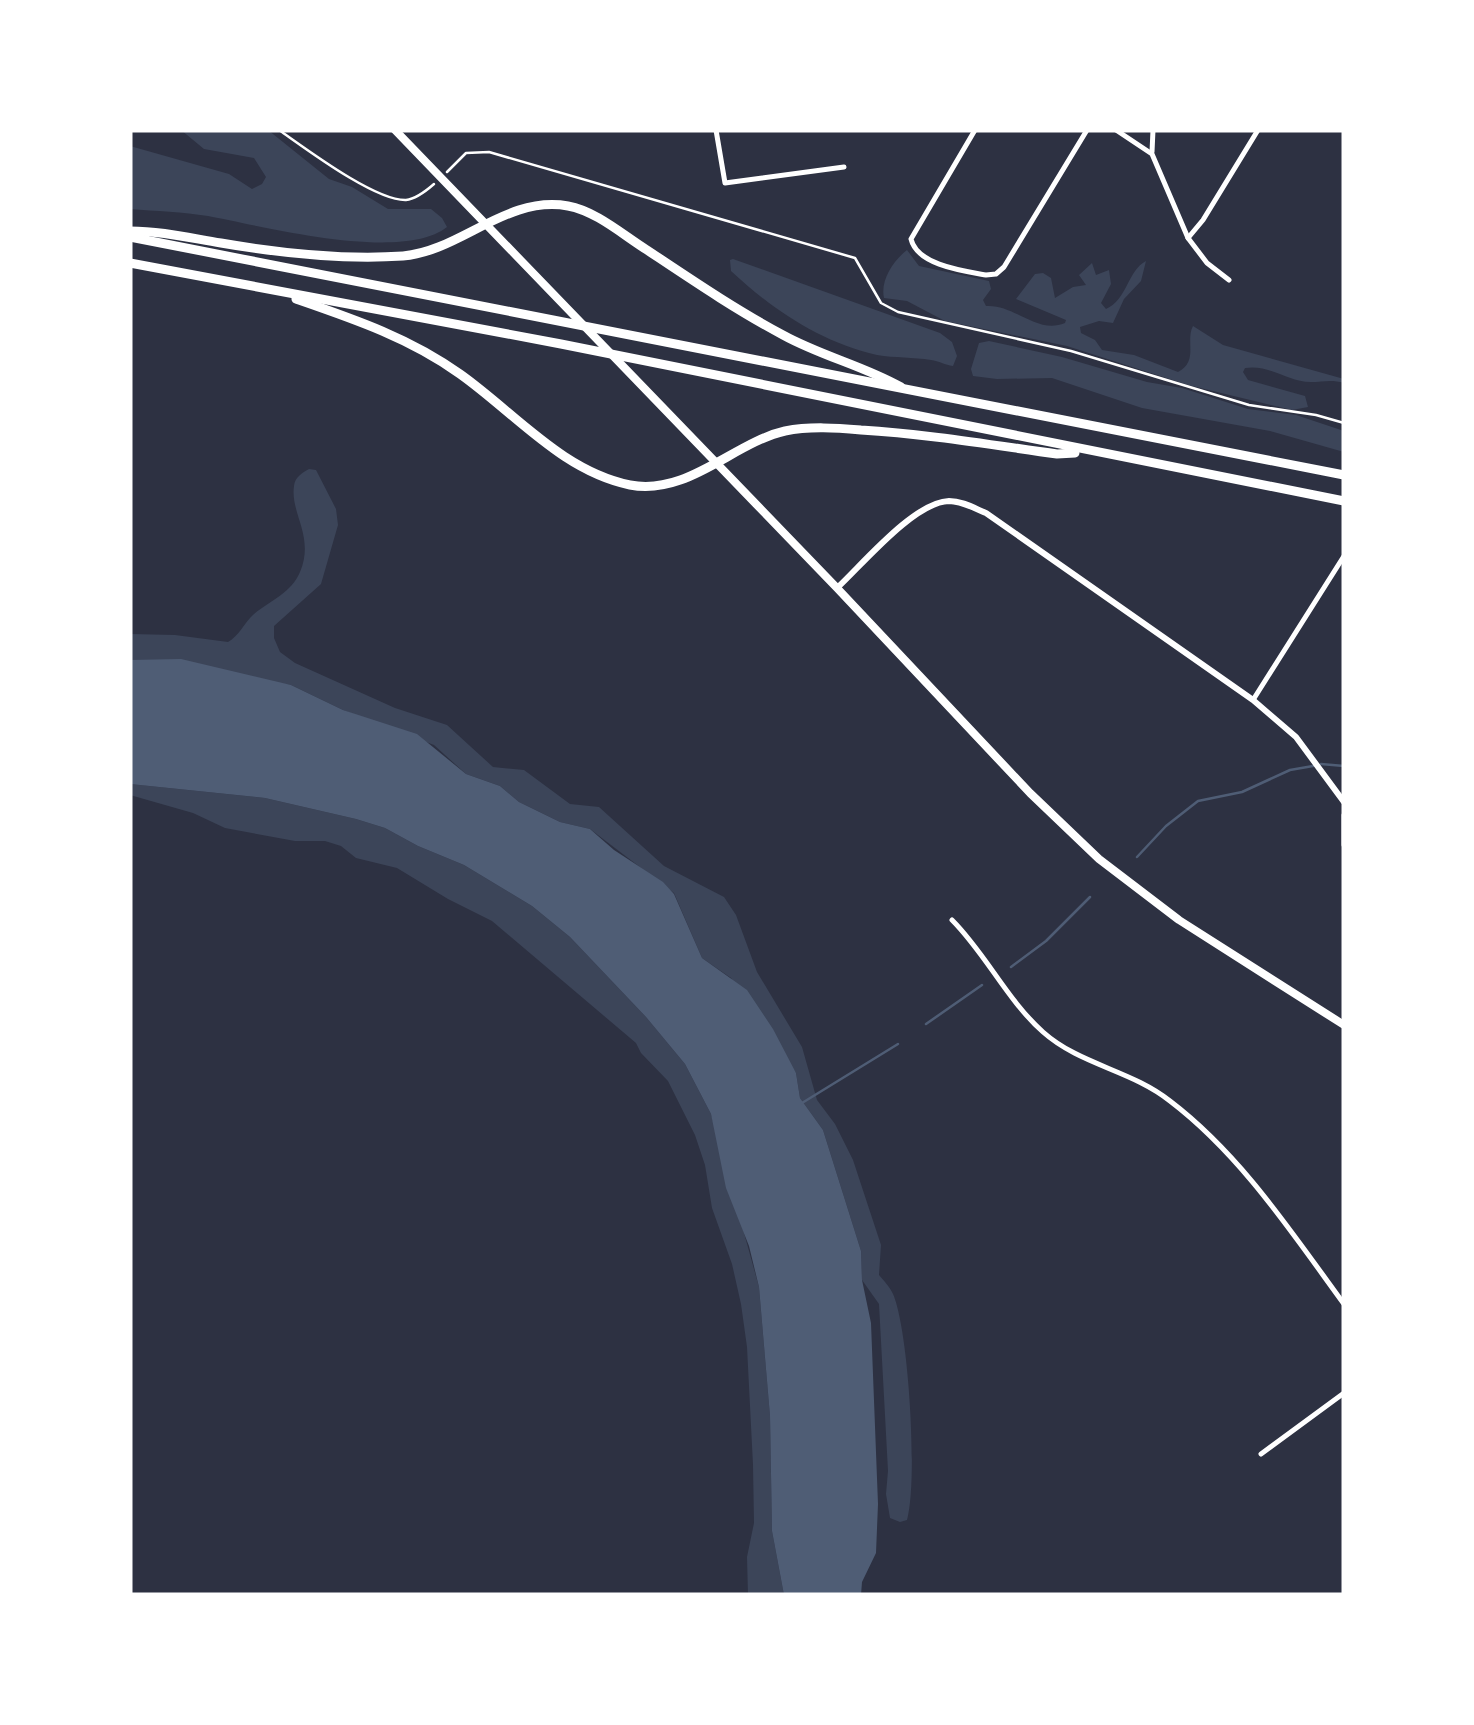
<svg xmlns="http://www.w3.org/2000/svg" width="1474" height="1725" font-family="Ubuntu,sans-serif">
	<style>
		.green { fill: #3c4559 }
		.water { fill: #4f5d75 }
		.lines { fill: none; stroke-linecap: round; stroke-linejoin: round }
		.stream { stroke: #4f5d75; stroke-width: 2.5 }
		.path { stroke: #fff; stroke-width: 2.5 }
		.minor { stroke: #fff; stroke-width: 5 }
		.tertiary { stroke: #fff; stroke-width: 6 }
		.primary { stroke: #fff; stroke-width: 8 }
		.motorway { stroke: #fff; stroke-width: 9 }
	</style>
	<rect width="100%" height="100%" fill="#2d3142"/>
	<g class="green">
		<path d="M181,130H268L329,179L352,187L388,209H431L442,218L447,227C402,263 262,226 208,216C183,212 156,211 130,209V146L229,174L252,189L262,184L266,177L254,158L204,149Z"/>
		<path d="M907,250L919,266L989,281L991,289L983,300L986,306C1015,304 1037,335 1065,323L1066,320L1016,299L1035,274L1043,273L1051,278L1055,298L1073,287L1086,285L1079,275L1092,263L1096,275L1109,270L1111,284L1101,303L1106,309C1127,300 1128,270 1146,261L1141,281L1124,299L1113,323L1099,321L1080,327L1081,333L1095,340L1102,350L1134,355L1178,372C1199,361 1185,341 1193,326L1223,345L1344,379V383C1331,379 1323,382 1311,382C1287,382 1270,364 1245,368L1243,372L1248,380L1305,396L1308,407L1292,410L1188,385L1067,346L945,321L907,301L884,298C880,280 894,260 907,250Z"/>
		<path d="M733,259L940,333L952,342L957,356L953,366C945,365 939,361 931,360C913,357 895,358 877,355C820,342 773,310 731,271L730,260Z"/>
		<polygon points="989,341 1062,357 1147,382 1182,388 1248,409 1296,415 1344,431 1344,452 1270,431 1142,408 1052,378 997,379 973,376 971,369 979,343"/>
		<path d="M309,469L316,470L336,509L338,525L321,584L274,626V638L280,652L295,663L395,708L447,725L493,767L524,770L570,804L599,807L664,866L724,897L736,915L757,972L802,1047L817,1100L835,1124L853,1160L881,1245L879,1275C884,1281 890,1287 893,1294C909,1331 918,1481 907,1520L900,1522L890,1518L886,1494L888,1471L879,1304L862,1280L861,1251L823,1130L800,1098L796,1073L731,978L702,958L674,893L590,829L560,822L519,802L500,786L466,774L434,745L343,710L291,685L130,660V634L175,635L228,642C239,636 244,623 254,614C270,601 292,592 300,572C315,536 290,514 294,486C295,477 302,473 309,469Z"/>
		<polygon points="130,784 265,798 356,819 385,828 418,846 464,865 532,906 570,937 646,1017 685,1064 711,1114 759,1287 770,1416 772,1531 784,1595 748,1595 747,1557 754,1523 753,1465 747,1347 741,1304 732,1264 712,1208 705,1165 695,1135 668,1081 641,1053 636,1043 492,921 448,899 397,868 356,858 341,846 325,841 295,841 225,828 193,813 130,795"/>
	</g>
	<polygon class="water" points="181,659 291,685 343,710 417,734 466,774 500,786 519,802 560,822 590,829 614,850 663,882 674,894 702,958 747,990 773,1029 796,1073 800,1098 823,1130 861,1251 862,1280 871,1323 878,1504 876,1553 862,1582 861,1595 784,1595 772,1531 770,1416 759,1287 749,1246 726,1188 711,1114 685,1064 646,1017 570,937 532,906 464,865 418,846 385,828 356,819 265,798 130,784 130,660"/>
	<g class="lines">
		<g class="stream">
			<polyline points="1321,764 1344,766"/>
			<polyline points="1137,857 1166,826 1198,801 1242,792 1290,770 1313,766"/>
			<polyline points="1011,967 1046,941 1090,897"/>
			<polyline points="926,1024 982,985"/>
			<polyline points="802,1103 898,1044"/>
		</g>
		<g class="path">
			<path d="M279,130C305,148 375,201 406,200C416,199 426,191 434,184"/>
			<polyline points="447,172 466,153 489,152 855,258 881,303 898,312 1071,351 1249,405 1316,415 1344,423"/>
		</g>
		<g class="minor">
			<polyline points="716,130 725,183 844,167"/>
			<path d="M975,130L911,239C917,265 963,271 986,275L996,274L1004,267L1087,130"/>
			<polyline points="1116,130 1152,154 1188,238 1207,263 1229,280"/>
			<polyline points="1152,152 1153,130"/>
			<polyline points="1188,238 1203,220 1258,130"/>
			<polyline points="1253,700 1344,556"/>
			<polyline points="1344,815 1344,845"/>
			<path d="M952,920C986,954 1007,1000 1043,1032C1080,1065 1131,1070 1170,1101C1241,1155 1292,1233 1344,1304"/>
			<polyline points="1261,1454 1344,1393"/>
		</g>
		<path class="tertiary" d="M837,588C862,565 914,502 949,501C962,501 974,508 986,513L1253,700L1296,737L1344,802"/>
		<polyline class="primary" points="395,130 837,588 1030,793 1099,859 1179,920 1344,1025"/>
		<g class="motorway">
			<path d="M130,231C161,231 190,238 221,243C279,253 343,260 403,256C461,251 506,195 568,206C596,211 623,235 647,250C692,280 736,310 783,335C821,356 864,366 901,387"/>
			<polyline points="130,237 1344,475"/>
			<polyline points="130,263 561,344 1344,501"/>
			<path d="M296,299C354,319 410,338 460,374C515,413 562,471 630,485C688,496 733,443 785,431C810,426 837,428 861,430C927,434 992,445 1057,454L1075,453"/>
		</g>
	</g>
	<rect width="1474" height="1725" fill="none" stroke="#ffffff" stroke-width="265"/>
</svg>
